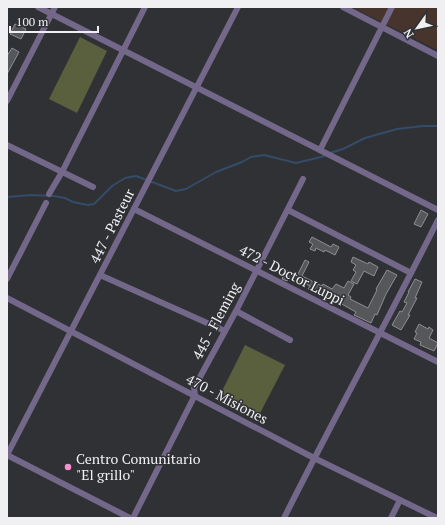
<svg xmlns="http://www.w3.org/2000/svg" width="445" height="525" font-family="'PT Serif',serif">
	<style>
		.commercial { fill: #47342d }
		.green { fill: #5a5f3d }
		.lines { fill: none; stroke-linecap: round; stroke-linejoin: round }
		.stream { stroke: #344c68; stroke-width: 2 }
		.building { fill: #55575b; stroke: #8d8f93 }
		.minor { stroke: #736889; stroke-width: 6 }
		.poi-dot { fill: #f790ce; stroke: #303135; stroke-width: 1.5 }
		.labels { text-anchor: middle; stroke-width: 3; stroke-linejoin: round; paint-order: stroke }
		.street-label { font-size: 14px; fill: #f0f0f3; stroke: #303135 }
		.poi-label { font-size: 14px; fill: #f0f0f3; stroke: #303135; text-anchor: start }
	</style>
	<rect width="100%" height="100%" fill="#303135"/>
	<polygon class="commercial" points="352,7 438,7 438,50"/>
	<g class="green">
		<polygon points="80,37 107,51 77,113 49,99"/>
		<polygon points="245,345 285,365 256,421 217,401"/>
	</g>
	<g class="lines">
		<g class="stream">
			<polyline points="330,153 343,149 365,138 397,129 423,126 438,126"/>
			<polyline points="7,197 31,195 54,196 65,198 73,202 88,205 94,204 112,186 125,178 136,176 176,191 186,189 216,172 242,162 251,157 264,155 296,163 321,157 326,155"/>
		</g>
	</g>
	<g class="building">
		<polygon points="15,24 26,29 21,39 10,34"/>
		<polygon points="12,48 19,52 7,74 7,56"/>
		<polygon points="421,210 428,214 421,227 414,224"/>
		<polygon points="312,237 331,247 333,244 339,247 335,255 325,250 324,252 316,248 315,251 310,249 313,244 309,242"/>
		<polygon points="353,257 368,264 369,262 378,267 374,276 364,271 357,284 351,281 356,272 353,270 356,265 351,262"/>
		<polygon points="305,260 309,262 302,276 322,286 323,284 332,289 336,284 344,288 348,281 354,284 348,295 351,297 350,299 368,308 377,290 376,289 387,270 397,275 386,294 377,315 375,314 371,323 354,315 356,312 329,297 329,296 318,290 317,293 308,289 310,286 300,281 299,283 289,278 287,281 282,279 286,270 297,276"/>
		<polygon points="415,279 422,282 415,298 417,298 408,315 410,315 401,330 392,325 400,311 402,312 407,303 404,302 409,292 408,292"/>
		<polygon points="419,324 428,329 429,327 433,330 429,338 438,343 434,351 420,345 421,342 414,339 417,333 415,332"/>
	</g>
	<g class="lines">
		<g class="minor">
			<polyline points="38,7 438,210"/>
			<polyline points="343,7 438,56"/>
			<polyline points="7,101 55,7"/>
			<polyline points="7,145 93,187"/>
			<polyline points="320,150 392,7"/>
			<polyline points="49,194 62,172 145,7"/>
			<polyline points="134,209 438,362"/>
			<polyline points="288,210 411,273"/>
			<polyline points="100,275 225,331"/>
			<polyline points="7,279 46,203"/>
			<polyline points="7,298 314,458 437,518"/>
			<polyline points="236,311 290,340"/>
			<polyline points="7,455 238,7"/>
			<polyline points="7,455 130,518"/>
			<polyline points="133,518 195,395 194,388 236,311 303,179"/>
			<path d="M284,518C334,418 388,320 438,220"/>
			<polyline points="391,518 400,500"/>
		</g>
	</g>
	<circle class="poi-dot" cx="68" cy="467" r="4"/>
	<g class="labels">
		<g class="street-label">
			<text transform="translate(112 226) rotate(-63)" y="5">447 - Pasteur</text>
			<text transform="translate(292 275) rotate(27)" y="5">472 - Doctor Luppi</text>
			<text transform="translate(216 321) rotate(-62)" y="5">445 - Fleming</text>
			<text transform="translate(227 399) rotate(28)" y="5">470 - Misiones</text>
		</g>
		<g class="poi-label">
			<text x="76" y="464">Centro Comunitario<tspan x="76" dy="16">"El grillo"</tspan></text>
		</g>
	</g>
	<rect width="445" height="525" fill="none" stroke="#f0f0f3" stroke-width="16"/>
	<g transform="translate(417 28) rotate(237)" stroke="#303135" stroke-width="3" paint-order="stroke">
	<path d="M0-3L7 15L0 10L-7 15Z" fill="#f0f0f3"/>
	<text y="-6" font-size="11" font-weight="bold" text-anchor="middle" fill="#f0f0f3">N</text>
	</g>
	<path d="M10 26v6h88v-6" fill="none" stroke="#f0f0f3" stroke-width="2"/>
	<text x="16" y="26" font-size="12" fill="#f0f0f3" stroke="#303135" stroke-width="3" paint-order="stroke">100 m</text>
</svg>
